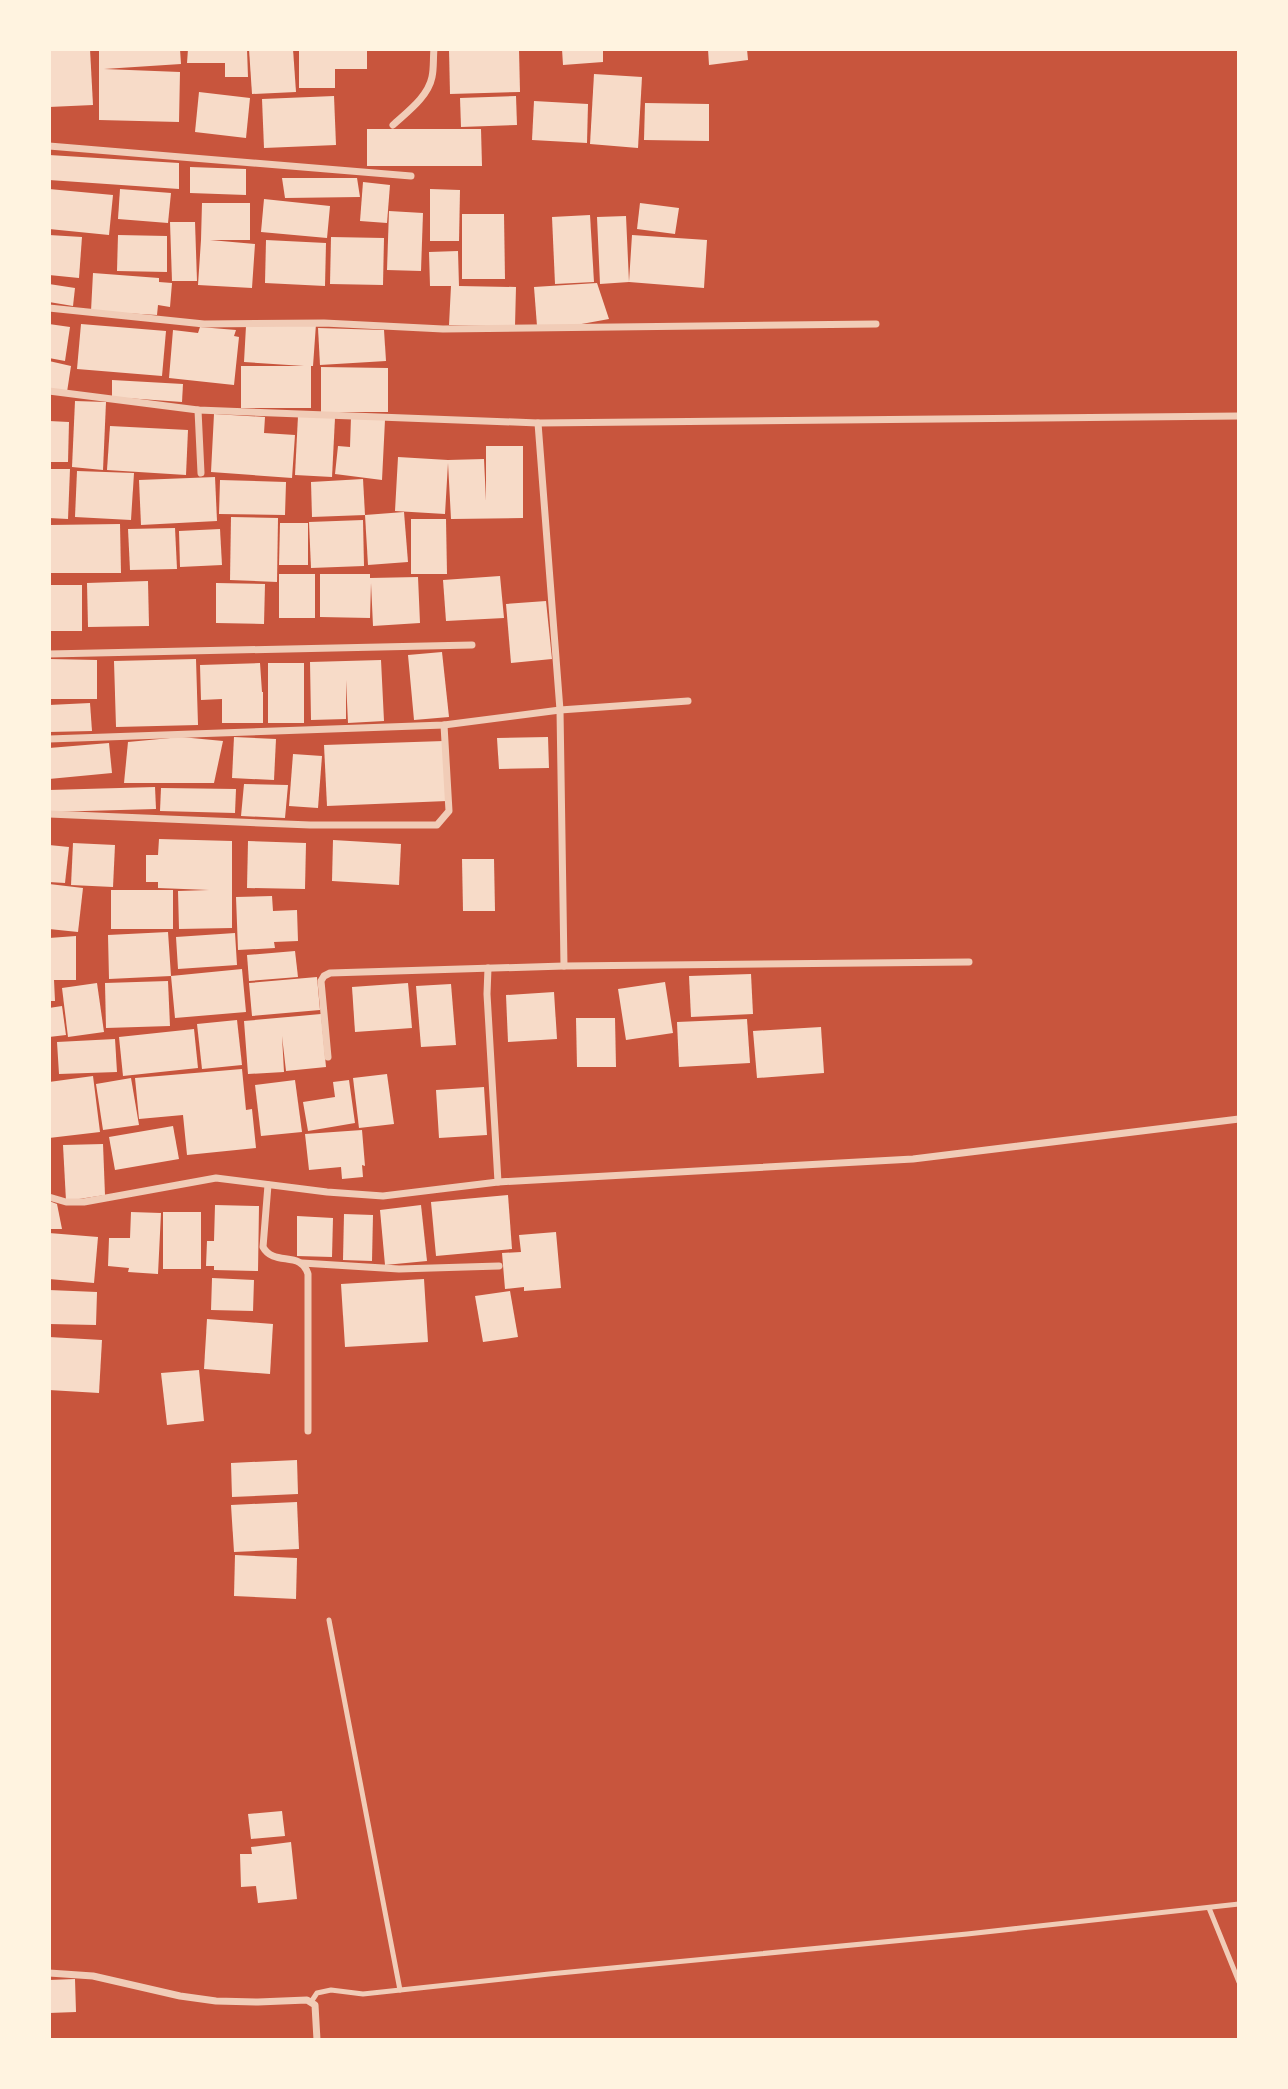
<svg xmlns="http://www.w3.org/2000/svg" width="1288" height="2089" font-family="'Golos Text',sans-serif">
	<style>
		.building { fill: #f7dbc8 }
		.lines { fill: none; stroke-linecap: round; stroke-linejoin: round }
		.service { stroke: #f1ccb7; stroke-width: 5 }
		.minor { stroke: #f1ccb7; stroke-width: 7 }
	</style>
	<rect width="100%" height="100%" fill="#c8553d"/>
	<g class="building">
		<polygon points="49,49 90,49 93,105 49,107"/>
		<polygon points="99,49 180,49 181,64 104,69 180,72 179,122 99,120"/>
		<polygon points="188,49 247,49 248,77 225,77 225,63 187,63"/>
		<polygon points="249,49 293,49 296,92 252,94"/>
		<polygon points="299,49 367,49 367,69 335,69 335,88 299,88"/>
		<polygon points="449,49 519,49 520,92 450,94"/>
		<polygon points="562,49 603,49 603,62 563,65"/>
		<polygon points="708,49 747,49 748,60 709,65"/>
		<polygon points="594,74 642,77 638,148 590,144"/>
		<polygon points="199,92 250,98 246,138 195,132"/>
		<polygon points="334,96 336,145 264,148 262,99"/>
		<polygon points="516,96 517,125 461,127 460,98"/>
		<polygon points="534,101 588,104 587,143 532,140"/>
		<polygon points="645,103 709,104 709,141 644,140"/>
		<polygon points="367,129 481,129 482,166 367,166"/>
		<polygon points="49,155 179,163 179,189 49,180"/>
		<polygon points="190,167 246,169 246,195 190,193"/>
		<polygon points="282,178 357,178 360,197 285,198"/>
		<polygon points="363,182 390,185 387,223 360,221"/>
		<polygon points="49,189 113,195 109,235 49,229"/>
		<polygon points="120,189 171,193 168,223 118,219"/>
		<polygon points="430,189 460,190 459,241 430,241"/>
		<polygon points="264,199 330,206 327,238 261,232"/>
		<polygon points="202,203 250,203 250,240 210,240 255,244 252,288 198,285 201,240"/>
		<polygon points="640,203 679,208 675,234 637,229"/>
		<polygon points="389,211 423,213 421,271 387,270"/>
		<polygon points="462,214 504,214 505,279 462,279"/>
		<polygon points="590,215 594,282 555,284 552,217"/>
		<polygon points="626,216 629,282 632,235 707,240 704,288 629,282 600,284 597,217"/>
		<polygon points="170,222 195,222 197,281 172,281"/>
		<polygon points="49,235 82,237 79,278 49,275"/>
		<polygon points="118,235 167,236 167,272 117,271"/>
		<polygon points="331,237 384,238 383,285 330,284"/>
		<polygon points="266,240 326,243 325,286 265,283"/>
		<polygon points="458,251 459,286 516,287 515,326 449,325 451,286 430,286 429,252"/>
		<polygon points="93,273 159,278 159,282 172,283 170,307 158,305 157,315 91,311"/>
		<polygon points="597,283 609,319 565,327 537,326 534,287"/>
		<polygon points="49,284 75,288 73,306 49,302"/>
		<polygon points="49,324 70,327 65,361 49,358"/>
		<polygon points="81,324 166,331 162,376 77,369"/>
		<polygon points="316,324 313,366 311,366 311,408 241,408 241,366 304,366 244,362 246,326"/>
		<polygon points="200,327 236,330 234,336 239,337 234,385 169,378 173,330 198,333"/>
		<polygon points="318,328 384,330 386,361 320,365"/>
		<polygon points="49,361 71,366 67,392 49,389"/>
		<polygon points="321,367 388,368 388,412 321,412"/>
		<polygon points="112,380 183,384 182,402 112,397"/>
		<polygon points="75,401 106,402 103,470 72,467"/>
		<polygon points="214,414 265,417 264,433 295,435 292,478 211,472"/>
		<polygon points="298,416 335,418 332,477 295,475"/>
		<polygon points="351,417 385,420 382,480 335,474 338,446 350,447"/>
		<polygon points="49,421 69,422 68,462 49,462"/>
		<polygon points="110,426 188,430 186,475 107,470"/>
		<polygon points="486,446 523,446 523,518 451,519 448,463 445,514 395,511 398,457 448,460 484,459 486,501"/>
		<polygon points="49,469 70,469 68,519 49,518"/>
		<polygon points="77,471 134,473 131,520 75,517"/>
		<polygon points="215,477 217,521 141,525 139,480"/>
		<polygon points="363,479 365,515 312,517 311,482"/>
		<polygon points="220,480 286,482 285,515 219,514"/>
		<polygon points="404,512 408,562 368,565 365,515"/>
		<polygon points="231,517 278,518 277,582 230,580"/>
		<polygon points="411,519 446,519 447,574 411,574"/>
		<polygon points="363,520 364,566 311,568 309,522"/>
		<polygon points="280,523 308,523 308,565 279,565"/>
		<polygon points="120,524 121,573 50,573 50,525"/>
		<polygon points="175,528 177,569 130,570 128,529"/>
		<polygon points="220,529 222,565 180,567 179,531"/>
		<rect x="279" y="574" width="36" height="44"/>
		<polygon points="320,574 370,574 370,578 418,577 420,623 373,626 371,583 370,618 320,617"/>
		<polygon points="500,576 504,618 446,621 443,580"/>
		<polygon points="148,581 149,626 88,627 87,583"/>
		<polygon points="216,583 265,584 264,624 216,623"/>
		<rect x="49" y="585" width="33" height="46"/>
		<polygon points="546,601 552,659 511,663 506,604"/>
		<polygon points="442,652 449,717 414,720 408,655"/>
		<polygon points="49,659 97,660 97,699 49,699"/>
		<polygon points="196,659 198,725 116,727 114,661"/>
		<polygon points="381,660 384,721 348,723 346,680 346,719 311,720 310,662"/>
		<polygon points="260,663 262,692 263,692 263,723 222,723 222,699 201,700 200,665"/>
		<rect x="268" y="663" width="36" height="60"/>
		<polygon points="90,703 92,731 49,732 49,705"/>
		<polygon points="181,737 223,741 214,783 124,783 128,742"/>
		<polygon points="234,737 276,739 274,780 232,778"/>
		<polygon points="548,737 549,768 499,769 497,738"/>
		<polygon points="444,741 447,801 327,806 324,745"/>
		<polygon points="109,743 112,773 49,779 49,748"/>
		<polygon points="293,754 322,756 318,808 289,806"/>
		<polygon points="244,784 288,785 285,818 241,816"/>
		<polygon points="155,787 156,809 49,812 49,790"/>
		<polygon points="161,788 236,789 235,813 160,811"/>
		<polygon points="159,839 232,841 232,928 179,929 178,891 209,890 158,888 158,882 146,882 146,855 158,855"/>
		<polygon points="333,840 401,844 399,885 332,881"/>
		<polygon points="248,841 306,843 305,889 247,888"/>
		<polygon points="73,843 115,845 113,887 71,885"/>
		<polygon points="49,845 69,847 65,883 49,882"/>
		<polygon points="462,859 494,859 495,911 463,911"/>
		<polygon points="49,884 83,888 78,932 49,929"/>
		<rect x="111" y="890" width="62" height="39"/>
		<polygon points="272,896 273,911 297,910 298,941 274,942 275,948 238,950 236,897"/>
		<polygon points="168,932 171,976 242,969 246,1012 175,1018 171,976 109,979 108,935"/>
		<polygon points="235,933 237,965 178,969 176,937"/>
		<polygon points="76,936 76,980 54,980 55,1001 49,1001 49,938"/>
		<polygon points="295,951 298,977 249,981 247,955"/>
		<polygon points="751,974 753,1014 691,1017 689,976"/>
		<polygon points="317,977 320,1010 252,1016 249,983"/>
		<polygon points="168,981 170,1026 106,1028 105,983"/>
		<polygon points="665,982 673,1033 626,1040 618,989"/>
		<polygon points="97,983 104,1032 68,1037 62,988"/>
		<polygon points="408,983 412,1028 355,1032 352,987"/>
		<polygon points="451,984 456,1045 421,1047 416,986"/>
		<polygon points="554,992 557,1039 508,1042 506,995"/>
		<polygon points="62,1006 66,1035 49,1037 49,1008"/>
		<polygon points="321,1014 326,1067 286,1071 282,1036 284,1072 248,1074 244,1021"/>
		<polygon points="576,1018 615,1018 616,1067 577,1067"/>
		<polygon points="747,1019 750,1063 679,1067 677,1022"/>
		<polygon points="237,1020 242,1065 202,1069 197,1024"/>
		<polygon points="821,1027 824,1073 757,1078 753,1031"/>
		<polygon points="194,1029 198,1068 123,1076 119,1037"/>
		<polygon points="115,1039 117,1072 59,1074 57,1042"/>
		<polygon points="242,1069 246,1110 252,1109 256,1148 187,1155 183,1115 139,1119 135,1078"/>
		<polygon points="387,1074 394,1124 359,1128 353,1078"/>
		<polygon points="93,1076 100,1132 49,1138 49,1082"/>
		<polygon points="131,1078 139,1125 103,1130 96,1084"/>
		<polygon points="295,1080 302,1132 261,1136 255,1085"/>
		<polygon points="349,1080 355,1123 308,1131 303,1102 335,1097 333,1082"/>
		<polygon points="484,1087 487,1135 439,1138 436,1090"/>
		<polygon points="173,1126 179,1159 115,1170 109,1137"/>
		<polygon points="362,1130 365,1166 362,1165 363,1177 342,1179 341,1167 309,1170 305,1134"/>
		<polygon points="103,1144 105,1195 66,1201 63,1145"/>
		<polygon points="508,1195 512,1249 436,1256 431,1202"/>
		<polygon points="49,1201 57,1204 62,1229 49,1229"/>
		<polygon points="215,1205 259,1206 258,1271 214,1270 214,1266 206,1266 207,1241 214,1241"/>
		<polygon points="421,1205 427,1261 385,1265 380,1210"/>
		<polygon points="131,1212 161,1213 158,1274 128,1272 129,1268 108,1266 109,1238 130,1238"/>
		<rect x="163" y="1212" width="38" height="57"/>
		<polygon points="344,1214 373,1215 372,1261 343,1260"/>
		<polygon points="297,1216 333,1218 332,1257 297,1256"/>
		<polygon points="556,1232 561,1288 524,1291 524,1287 505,1289 502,1253 521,1252 519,1235"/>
		<polygon points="49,1233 98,1237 94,1283 49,1279"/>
		<polygon points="212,1278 254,1280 253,1311 211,1310"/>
		<polygon points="424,1279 428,1342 345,1347 341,1284"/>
		<polygon points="49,1290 97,1292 96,1325 49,1324"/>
		<polygon points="510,1291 518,1337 483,1342 475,1296"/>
		<polygon points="207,1319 273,1324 270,1374 204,1369"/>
		<polygon points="49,1337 102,1340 99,1393 49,1390"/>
		<polygon points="199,1370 204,1421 167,1425 161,1373"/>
		<polygon points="297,1460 298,1494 232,1497 231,1463"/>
		<polygon points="297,1502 299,1549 234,1552 231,1505"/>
		<polygon points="235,1555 297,1558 296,1599 234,1596"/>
		<polygon points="282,1811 285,1836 251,1839 248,1814"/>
		<polygon points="291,1842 297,1899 258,1903 256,1886 241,1887 240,1854 252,1854 251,1847"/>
		<polygon points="75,1979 76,2012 49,2013 49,1980"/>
	</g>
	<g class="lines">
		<g class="service">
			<polyline points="329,1620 400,1990"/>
			<polyline points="1209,1908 1239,1982"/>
			<polyline points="311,2002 317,1993 331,1990 363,1994 549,1974 967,1934 1239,1904"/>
		</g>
		<g class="minor">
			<path d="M393,125C407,112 428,97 432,77C434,68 433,58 434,49"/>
			<polyline points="49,146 411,176"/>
			<polyline points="49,308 204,324 324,323 443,329 876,324"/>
			<polyline points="49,391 198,410 538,423 1239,416"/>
			<polyline points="198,410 201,473"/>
			<polyline points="538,423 560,710 564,966"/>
			<polyline points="49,654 472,645"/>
			<polyline points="49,739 444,725 560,710 688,701"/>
			<polyline points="49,814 310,825 437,825 449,811 444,725"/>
			<polyline points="328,1057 321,981 324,976 330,973 564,966 969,962"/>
			<polyline points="498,1182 913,1159 1239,1119"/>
			<path d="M268,1185L263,1247C274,1267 301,1250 308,1274V1431"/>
			<polyline points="49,1197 66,1202 84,1202 216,1178 327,1192 383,1196 498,1182 487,994 488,968"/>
			<polyline points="302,1263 399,1269 499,1266"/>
			<polyline points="49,1973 93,1976 180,1996 216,2001 258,2002 307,2000 315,2005 317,2040"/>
		</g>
	</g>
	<rect width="1288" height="2089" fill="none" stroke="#fff3e0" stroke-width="102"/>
</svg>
